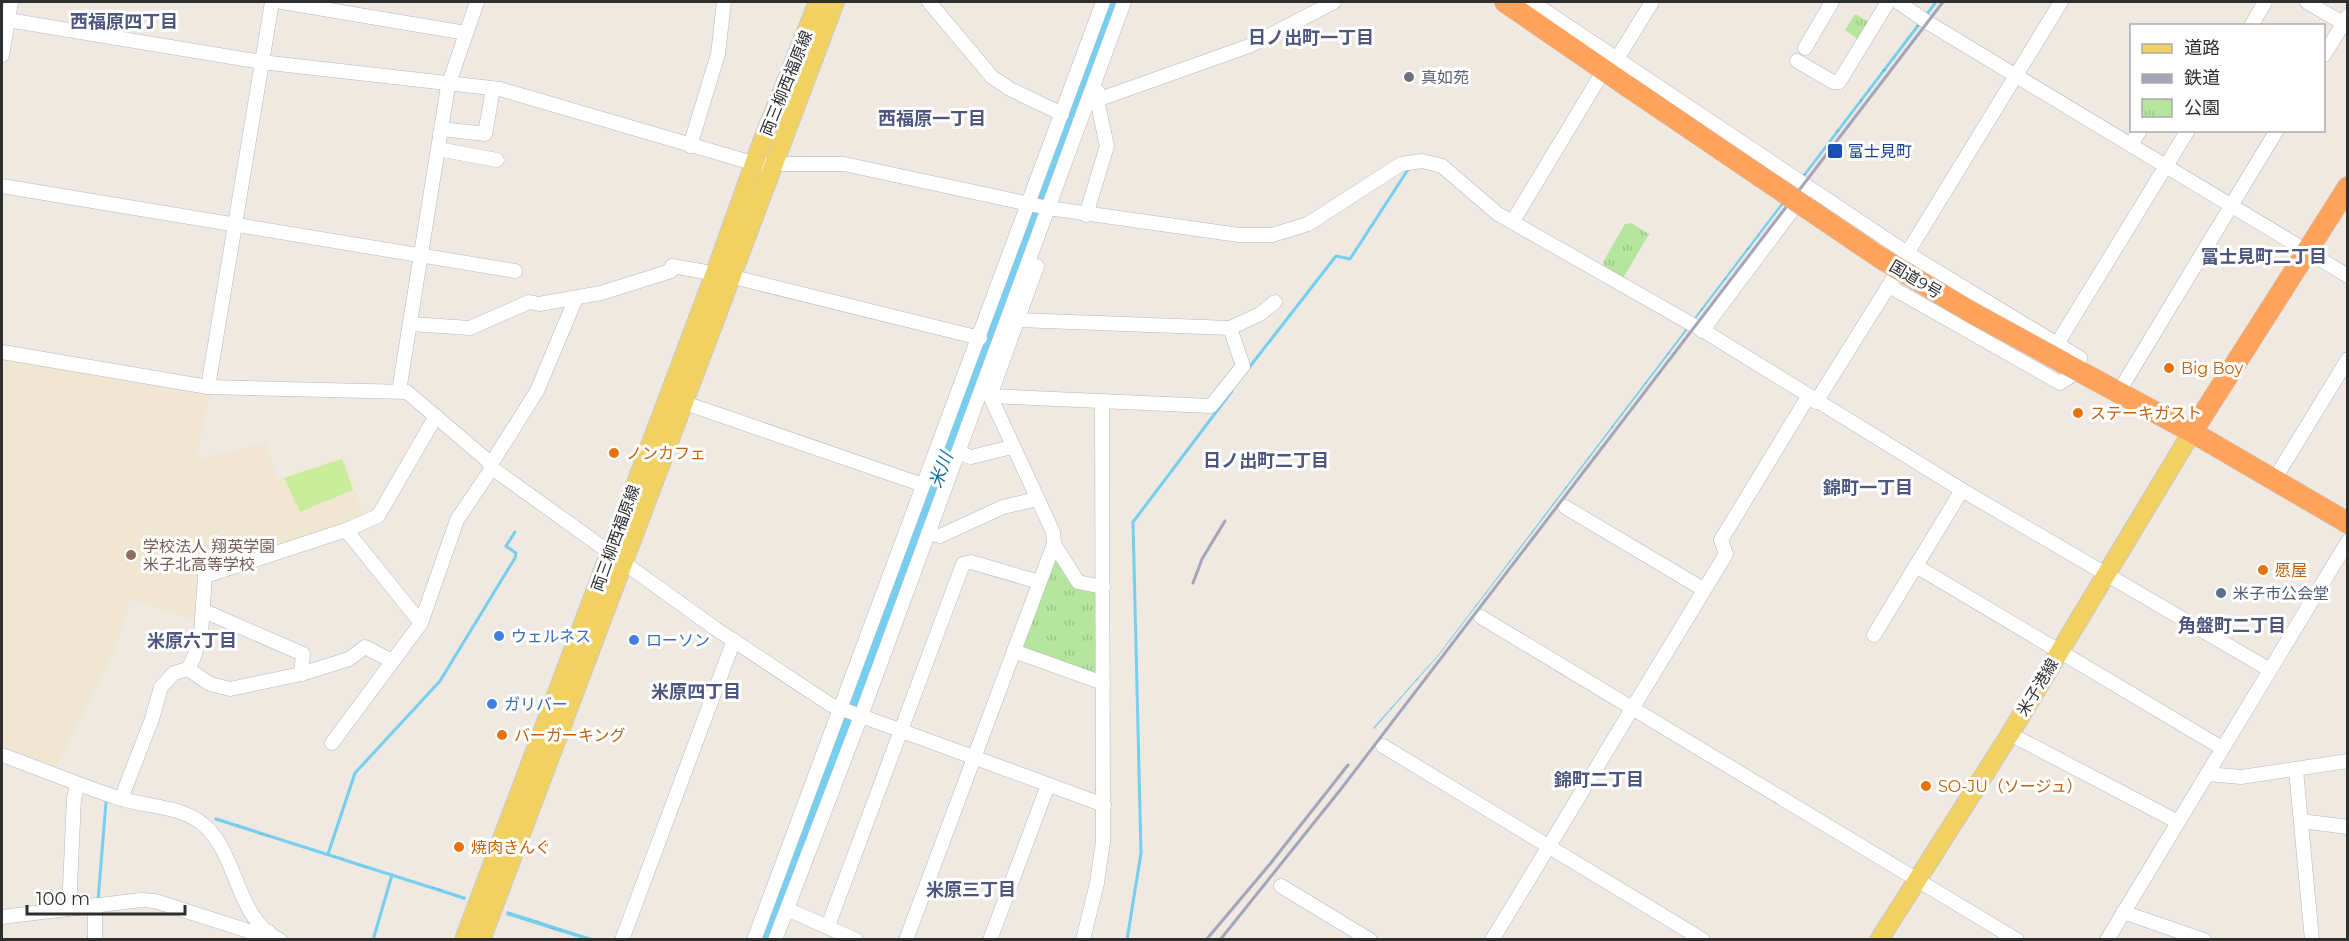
<svg xmlns="http://www.w3.org/2000/svg" width="2349" height="941" font-family="Montserrat,'Noto Sans JP',sans-serif">
	<style>
		.education { fill: #f0e6d1 }
		.park { fill: url(#park-tufts) }
		.pitch { fill: #c9ec9a }
		.water { fill: url(#water-ripples) }
		.lines { fill: none; stroke-linecap: round; stroke-linejoin: round }
		.stream { stroke: #75cff0; stroke-width: 3 }
		.river { stroke: #75cff0; stroke-width: 20 }
		.minor-casing { stroke: #b4b7c1; stroke-width: 15 }
		.major-casing { stroke: #c9c9c9; stroke-width: 20 }
		.highway-casing { stroke: #c9c9c9; stroke-width: 22 }
		.minor { stroke: #fff; stroke-width: 14 }
		.major { stroke: #f2d163; stroke-width: 18 }
		.highway { stroke: #ffa35c; stroke-width: 21 }
		.rail { stroke: #a3a6b8; stroke-width: 3 }
		.highway-bridge-casing { stroke: #c9c9c9; stroke-width: 22; stroke-linecap: butt }
		.highway-bridge { stroke: #ffa35c; stroke-width: 21 }
		.worship-dot { fill: #6b7280; stroke: #fff; stroke-width: 2 }
		.transit-dot { fill: #1a4fb4; stroke: #fff; stroke-width: 2 }
		.food-dot { fill: #e8710a; stroke: #fff; stroke-width: 2 }
		.education-dot { fill: #8d6e63; stroke: #fff; stroke-width: 2 }
		.service-dot { fill: #5c6f8a; stroke: #fff; stroke-width: 2 }
		.shop-dot { fill: #3f7fe0; stroke: #fff; stroke-width: 2 }
		.labels { text-anchor: middle; stroke-width: 6; stroke-linejoin: round; paint-order: stroke }
		.worship-label { font-size: 16px; fill: #5b616d; stroke: #fff; text-anchor: start }
		.street-label { font-size: 16px; fill: #2e2e2e; stroke: #fff }
		.transit-label { font-size: 16px; fill: #164399; stroke: #fff; text-anchor: start }
		.food-label { font-size: 16px; fill: #c56008; stroke: #fff; text-anchor: start }
		.education-label { font-size: 16px; fill: #785e54; stroke: #fff; text-anchor: start }
		.service-label { font-size: 16px; fill: #4e5e75; stroke: #fff; text-anchor: start }
		.shop-label { font-size: 16px; fill: #366cbe; stroke: #fff; text-anchor: start }
		.neighbourhood-label { font-size: 18px; font-weight: bold; fill: #4d5680; stroke: #fff }
		.water-label { font-size: 18px; font-style: italic; fill: #0d6fa3; stroke: #fff }
	</style>
	<defs>
		<pattern id="park-tufts" width="24" height="20" patternUnits="userSpaceOnUse" patternTransform="scale(1.5)"><rect width="24" height="20" fill="#b6e59e"/><path d="M3 7l-1-3M5 7V3M7 7l1-3M15 17l-1-3M17 17v-4M19 17l1-3" fill="none" stroke="#9dc588"/></pattern>
		<pattern id="water-ripples" width="26" height="14" patternUnits="userSpaceOnUse" patternTransform="scale(1.5)"><rect width="26" height="14" fill="#75cff0"/><path d="M2 4q2-2 4 0t4 0M15 11q2-2 4 0t4 0" fill="none" stroke="#66b2ce"/></pattern>
	</defs>
	<rect width="100%" height="100%" fill="#efe9e1"/>
	<polygon class="education" points="2,357 210,393 196,460 266,443 277,479 344,456 365,520 200,574 200,622 131,599 114,653 55,769 2,749"/>
	<g class="park">
		<polygon points="1855,14 1871,23 1860,41 1845,30"/>
		<polygon points="1631,223 1649,234 1622,280 1605,269 1603,262 1625,224"/>
		<polygon points="1060,558 1096,589 1099,675 1096,677 1020,646 1053,559"/>
	</g>
	<polygon class="pitch" points="342,459 353,490 300,512 284,478"/>
	<g class="water">
		<polygon points="1934,2 1938,2 1439,655 1374,729 1373,728 1438,655"/>
		<polygon points="215,817 466,897 465,900 214,820"/>
		<polygon points="507,911 595,939 583,939 506,915"/>
	</g>
	<g class="lines">
		<g class="stream">
			<polyline points="1248,369 1336,256 1350,259 1409,168"/>
			<polyline points="328,854 355,773 440,681 515,558 516,553 506,546 515,532"/>
			<polyline points="98,901 106,802"/>
			<polyline points="373,940 392,875"/>
			<polyline points="1127,940 1141,853 1133,522 1232,391"/>
		</g>
		<polyline class="river" points="766,940 1115,2"/>
		<defs>
			<g id="minor">
				<polyline points="282,2 466,33"/>
				<polyline points="929,2 992,77 1010,89 1062,114"/>
				<polyline points="1532,2 1907,253 2080,358 2078,371 2060,383 1889,286"/>
				<polyline points="1898,2 1927,22 2348,276"/>
				<polyline points="2307,2 2348,26"/>
				<polyline points="2,19 261,62 500,89 756,164 844,164 1048,208 1239,235 1272,235 1308,224 1401,164 1422,161 1442,166 1498,214 1709,334 1962,490 2270,670"/>
				<polyline points="2251,26 2265,2"/>
				<polyline points="1805,48 1832,2"/>
				<polyline points="2,55 11,2"/>
				<polyline points="2324,55 2348,16"/>
				<polyline points="1797,61 1833,82 1839,82 1888,2"/>
				<polyline points="1615,62 1652,2"/>
				<polyline points="1097,100 1249,46 1334,2"/>
				<polyline points="442,129 485,134 493,89"/>
				<polyline points="2132,143 2140,130"/>
				<polyline points="690,146 718,54 724,2"/>
				<polyline points="438,149 497,160"/>
				<polyline points="2,186 515,271"/>
				<polyline points="1086,215 1107,146 1097,100 1098,92"/>
				<polyline points="1513,221 1604,70"/>
				<polyline points="1903,260 2061,2"/>
				<polyline points="411,324 470,328 529,302 539,304 601,293 671,271 672,266 729,276 980,338"/>
				<polyline points="1230,328 1260,314 1275,302"/>
				<polyline points="1702,331 1803,196"/>
				<polyline points="2057,344 2188,130"/>
				<polyline points="2,352 208,387 407,392 487,460 492,468 716,629 831,705 1104,805"/>
				<polyline points="208,387 272,2"/>
				<polyline points="399,391 448,86 477,2"/>
				<polyline points="2118,393 2277,130"/>
				<polyline points="990,396 1211,406 1243,366 1230,328 1018,320"/>
				<polyline points="682,402 923,485"/>
				<polyline points="1816,402 1893,279"/>
				<polyline points="965,455 971,457 1012,447"/>
				<polyline points="491,464 537,391 576,298"/>
				<polyline points="2274,480 2348,359"/>
				<polyline points="1565,507 1703,589"/>
				<polyline points="346,530 421,623"/>
				<polyline points="928,533 940,536 1003,507 1037,499"/>
				<polyline points="1054,544 1078,582 1103,587"/>
				<polyline points="1916,566 2222,748"/>
				<polyline points="204,611 303,654 301,674"/>
				<polyline points="1481,617 2017,940"/>
				<polyline points="1874,635 1962,490"/>
				<polyline points="1014,651 1103,683"/>
				<polyline points="188,669 210,684 230,689 301,674 349,659 365,647 392,661"/>
				<polyline points="2010,734 2178,822"/>
				<polyline points="332,743 421,623 457,520 492,468"/>
				<polyline points="1383,746 1703,940"/>
				<path d="M2,755C41,769 79,785 118,798C146,807 182,805 205,826C238,855 236,920 280,940"/>
				<polyline points="2296,770 2312,940"/>
				<polyline points="2207,774 2241,777 2348,761"/>
				<polyline points="121,799 152,719 161,687 174,673 188,669 194,657 201,634 205,576 346,530 378,516 436,416"/>
				<polyline points="2301,821 2348,827"/>
				<polyline points="1281,886 1370,940"/>
				<polyline points="95,905 95,940"/>
				<polyline points="69,909 74,798 78,784"/>
				<polyline points="787,909 856,940"/>
				<polyline points="2123,912 2204,940"/>
				<polyline points="2,917 141,900 155,901 258,934 269,932"/>
				<polyline points="828,926 963,564 971,562 1039,582"/>
				<polyline points="622,940 734,640"/>
				<polyline points="754,940 1103,2"/>
				<polyline points="775,940 861,716 1124,2"/>
				<polyline points="906,940 1054,544 1053,532 990,396 1037,266"/>
				<polyline points="990,940 1048,785"/>
				<polyline points="1083,940 1097,883 1103,841 1102,401"/>
				<polyline points="1492,940 1726,554 1721,540 1808,397"/>
				<polyline points="2107,940 2348,541"/>
			</g>
			<g id="major">
				<polyline points="464,940 715,273 762,142 818,2"/>
				<polyline points="481,940 835,2"/>
				<polyline points="1879,940 2010,734 2192,432"/>
			</g>
			<g id="highway">
				<polyline points="1505,2 1627,86"/>
				<polyline points="2064,363 2192,432 2348,523"/>
				<polyline points="2192,432 2348,187"/>
			</g>
		</defs>
		<use href="#minor" class="minor-casing"/>
		<use href="#major" class="major-casing"/>
		<use href="#highway" class="highway-casing"/>
		<use href="#minor" class="minor"/>
		<use href="#major" class="major"/>
		<use href="#highway" class="highway"/>
		<g class="rail">
			<polyline points="1193,583 1202,559 1225,521"/>
			<polyline points="1206,940 1270,864 1348,765"/>
			<polyline points="1220,940 1341,789 1943,2"/>
		</g>
		<defs>
			<polyline id="highway-bridge" points="1627,86 1879,257 1969,311 2064,363"/>
		</defs>
		<use href="#highway-bridge" class="highway-bridge-casing"/>
		<use href="#highway-bridge" class="highway-bridge"/>
	</g>
	<circle class="worship-dot" cx="1409" cy="77" r="6"/>
	<rect class="transit-dot" x="1827" y="143" width="16" height="16" rx="3"/>
	<g class="food-dot">
		<circle cx="2169" cy="368" r="6"/>
		<circle cx="2078" cy="413" r="6"/>
		<circle cx="614" cy="453" r="6"/>
		<circle cx="2263" cy="570" r="6"/>
		<circle cx="502" cy="735" r="6"/>
		<circle cx="1926" cy="786" r="6"/>
		<circle cx="459" cy="847" r="6"/>
	</g>
	<circle class="education-dot" cx="131" cy="555" r="6"/>
	<circle class="service-dot" cx="2221" cy="593" r="6"/>
	<g class="shop-dot">
		<circle cx="499" cy="636" r="6"/>
		<circle cx="634" cy="640" r="6"/>
		<circle cx="492" cy="704" r="6"/>
	</g>
	<g class="labels">
		<g class="worship-label">
			<text x="1421" y="83">真如苑</text>
		</g>
		<g class="street-label">
			<text transform="translate(786 83) rotate(-68)" y="6">両三柳西福原線</text>
			<text transform="translate(1916 279) rotate(31)" y="6">国道9号</text>
			<text transform="translate(615 538) rotate(-70)" y="6">両三柳西福原線</text>
			<text transform="translate(2037 687) rotate(-59)" y="6">米子港線</text>
		</g>
		<g class="transit-label">
			<text x="1848" y="157">富士見町</text>
		</g>
		<g class="food-label">
			<text x="2181" y="374">Big Boy</text>
			<text x="2090" y="419">ステーキガスト</text>
			<text x="626" y="459">ノンカフェ</text>
			<text x="2275" y="576">愿屋</text>
			<text x="514" y="741">バーガーキング</text>
			<text x="1938" y="792">SO-JU（ソージュ）</text>
			<text x="471" y="853">焼肉きんぐ</text>
		</g>
		<g class="education-label">
			<text x="143" y="552">学校法人 翔英学園<tspan x="143" dy="18">米子北高等学校</tspan></text>
		</g>
		<g class="service-label">
			<text x="2233" y="599">米子市公会堂</text>
		</g>
		<g class="shop-label">
			<text x="511" y="642">ウェルネス</text>
			<text x="646" y="646">ローソン</text>
			<text x="504" y="710">ガリバー</text>
		</g>
		<g class="neighbourhood-label">
			<text x="124" y="28">西福原四丁目</text>
			<text x="1311" y="44">日ノ出町一丁目</text>
			<text x="932" y="125">西福原一丁目</text>
			<text x="2264" y="263">冨士見町二丁目</text>
			<text x="1266" y="467">日ノ出町二丁目</text>
			<text x="1868" y="494">錦町一丁目</text>
			<text x="2232" y="632">角盤町二丁目</text>
			<text x="192" y="647">米原六丁目</text>
			<text x="696" y="698">米原四丁目</text>
			<text x="1599" y="786">錦町二丁目</text>
			<text x="971" y="896">米原三丁目</text>
		</g>
		<g class="water-label">
			<text transform="translate(941 470) rotate(-70)" y="6">米川</text>
		</g>
	</g>
	<rect width="2349" height="941" fill="none" stroke="#2e2e2e" stroke-width="6"/>
	<rect x="2130" y="24" width="195" height="108" fill="#ffffff" stroke="#ababab" stroke-width="1.5"/>
	<rect x="2142" y="44" width="30" height="9" fill="#f2d163" stroke="#ababab" stroke-width="1.5"/>
	<text x="2184" y="54" font-size="18" fill="#2e2e2e">道路</text>
	<rect x="2142" y="74" width="30" height="9" fill="#a3a6b8" stroke="#ababab" stroke-width="1.5"/>
	<text x="2184" y="84" font-size="18" fill="#2e2e2e">鉄道</text>
	<rect x="2142" y="99" width="30" height="18" fill="url(#park-tufts)" stroke="#ababab" stroke-width="1.5"/>
	<text x="2184" y="114" font-size="18" fill="#2e2e2e">公園</text>
	<path d="M27 905v9h158v-9" fill="none" stroke="#2e2e2e" stroke-width="3"/>
	<text x="36" y="905" font-size="18" fill="#2e2e2e" stroke="#ffffff" stroke-width="4.5" paint-order="stroke">100 m</text>
</svg>
